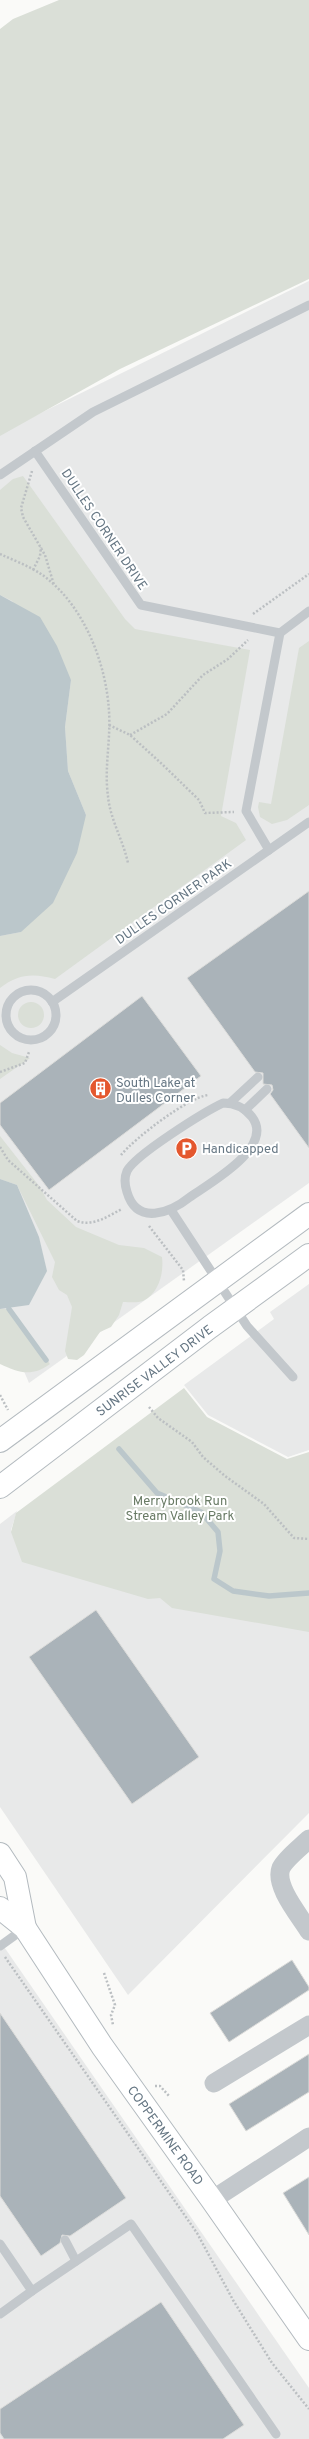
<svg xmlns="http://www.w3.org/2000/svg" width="309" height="2439" font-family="Overpass,sans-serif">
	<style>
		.built { fill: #e8e9e9 }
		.green { fill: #dadfd7 }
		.water { fill: #bbc7cb }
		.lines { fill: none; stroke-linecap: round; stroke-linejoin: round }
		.stream { stroke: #bbc7cb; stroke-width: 5.5 }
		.building { fill: #aab3b9; stroke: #dcdcda }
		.secondary-casing { stroke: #b3babf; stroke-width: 24 }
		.path { stroke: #bbbfc2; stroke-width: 2.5; stroke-dasharray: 2 2; stroke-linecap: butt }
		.lane { stroke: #c3c8cc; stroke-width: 9 }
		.street { stroke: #c3c8cc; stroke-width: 19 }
		.secondary { stroke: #fff; stroke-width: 22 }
		.labels { text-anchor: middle; stroke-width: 4; stroke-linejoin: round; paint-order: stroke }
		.street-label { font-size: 13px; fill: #657683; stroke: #fff }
		.poi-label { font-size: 13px; fill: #657683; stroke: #fff; text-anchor: start }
		.park-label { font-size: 13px; fill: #687a64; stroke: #fff }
	</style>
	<rect width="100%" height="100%" fill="#fafaf8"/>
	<g class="built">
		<polygon points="309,281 309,1183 29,1383 0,1315 0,433"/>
		<polygon points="309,1284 309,1450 288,1457 208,1415 184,1385 274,1319 270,1312"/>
		<polygon points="17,1511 11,1530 23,1560 161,1596 309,1629 309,1813 128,1995 0,1807 0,1524"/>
		<polygon points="0,1941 309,2388 309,2439 0,2439"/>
	</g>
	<g class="green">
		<polygon points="59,0 309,0 309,279 120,369 0,436 0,29 13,19"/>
		<path d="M23,476L125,619L135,629L250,650L221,816L236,823L246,840L55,979C33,973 18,974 0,988V936L21,932L86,815L68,771L65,727L71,680L12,601L0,595V490L13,479Z"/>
		<polygon points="309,641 309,805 287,820 272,824 260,817 258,807 259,802 271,804 299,648"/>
		<circle cx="31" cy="1015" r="13"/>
		<polygon points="0,1045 12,1053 30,1058 0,1079"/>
		<path d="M0,1136L40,1187L47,1200L76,1227L119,1245L144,1248L162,1257C164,1273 159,1293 143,1301C138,1303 129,1302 123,1302L119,1315L111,1327L100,1332L84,1355L77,1360L68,1359L65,1351L72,1307L67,1295L59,1290L52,1277L55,1262L17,1185L0,1179Z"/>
		<path d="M0,1309H9L50,1364C32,1377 19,1373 0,1364Z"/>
		<polygon points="184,1388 207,1417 287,1459 309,1452 309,1632 172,1608 160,1598 148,1599 22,1562 11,1532 16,1513"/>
	</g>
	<g class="water">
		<polygon points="0,595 40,617 57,646 71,680 65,727 68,771 86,815 77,853 53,903 21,932 0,936"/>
		<polygon points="0,1179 17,1185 39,1237 47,1271 29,1305 0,1309"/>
	</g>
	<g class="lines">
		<g class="stream">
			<polyline points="9,1309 46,1360"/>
			<polyline points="119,1449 157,1493 201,1512 218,1532 220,1551 214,1579 233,1591 269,1596 309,1593"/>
		</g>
	</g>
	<g class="building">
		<polygon points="309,891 309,1148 270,1094 273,1090 272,1085 263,1084 263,1073 255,1072 187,978"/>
		<polygon points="142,996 201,1076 49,1190 0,1125 0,1103"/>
		<polygon points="96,1610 199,1757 132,1804 29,1657"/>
		<polygon points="292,1960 309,1987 309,1990 229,2042 210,2013"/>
		<polygon points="0,2013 126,2198 70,2236 62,2235 60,2243 41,2256 0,2196"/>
		<polygon points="309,2054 309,2092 246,2131 229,2104"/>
		<polygon points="309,2177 309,2235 283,2193"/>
		<polygon points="161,2302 244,2425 223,2439 4,2439 0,2433 0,2409"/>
	</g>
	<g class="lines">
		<defs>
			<g id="secondary">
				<polyline points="0,1441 309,1214"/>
				<polyline points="0,1487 210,1327 309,1255"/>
				<polyline points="0,1854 15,1877 25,1928"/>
				<polyline points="0,1908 25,1928 102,2046 212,2200 309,2339"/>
			</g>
		</defs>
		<use href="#secondary" class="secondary-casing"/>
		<g class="path">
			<polyline points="32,471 21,508 23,517 45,555 54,585"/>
			<path d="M0,554C13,560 29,566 41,574C83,603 106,662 109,711C111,740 104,768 108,796C110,819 123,840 128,863"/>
			<polyline points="33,570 40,556 41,547"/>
			<polyline points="253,614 309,574"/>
			<polyline points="109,725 130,735 162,764 199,800 205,813 234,812"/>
			<polyline points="130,735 167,714 203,675 228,659 248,640"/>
			<polyline points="0,1072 25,1063 29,1052"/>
			<path d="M0,1147L8,1160L77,1221C93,1227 108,1216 122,1209"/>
			<path d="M121,1155C135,1138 187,1098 208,1095"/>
			<polyline points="149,1226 183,1270 184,1281"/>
			<polyline points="0,1395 8,1410"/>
			<polyline points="149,1407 158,1418 192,1442 203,1457 225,1476 264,1504 294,1538 309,1539"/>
			<polyline points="5,1957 197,2233 233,2300 272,2363 309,2409"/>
			<polyline points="104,1973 115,2005 111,2015 113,2025"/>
			<polyline points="155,2086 160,2086 169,2096"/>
		</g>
		<g class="lane">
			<polyline points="35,451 141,605 280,633 309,611"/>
			<polyline points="0,475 93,412 309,305"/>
			<polyline points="269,850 246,811 280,633"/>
			<circle cx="31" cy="1015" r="25"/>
			<polyline points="52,1002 309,822"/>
			<path d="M223,1103C234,1103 245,1108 252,1117C275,1147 210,1183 190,1197C170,1213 137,1226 127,1192C125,1186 124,1178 127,1171C135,1155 204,1112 223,1103Z"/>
			<polyline points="230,1103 258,1077"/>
			<polyline points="245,1110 267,1089"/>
			<polyline points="171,1210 247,1326 293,1377"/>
			<polyline points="0,1946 25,1928"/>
			<polyline points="65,2240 76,2261"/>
			<polyline points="0,2244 32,2291 0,2314"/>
			<polyline points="32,2291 131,2224 276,2434"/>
		</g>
		<g class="street">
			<path d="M309,1839C301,1847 286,1858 281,1868C274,1886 300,1916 309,1931"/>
			<polyline points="214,2083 309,2025"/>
			<polyline points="212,2200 309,2137"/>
		</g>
		<use href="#secondary" class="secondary"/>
	</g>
	<defs>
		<symbol id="building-disc" viewBox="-11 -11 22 22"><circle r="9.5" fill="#e4572e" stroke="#fff"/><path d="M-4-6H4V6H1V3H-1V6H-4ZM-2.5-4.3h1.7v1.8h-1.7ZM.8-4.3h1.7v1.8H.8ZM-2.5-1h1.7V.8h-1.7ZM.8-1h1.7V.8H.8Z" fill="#fff"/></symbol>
		<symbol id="parking-disc" viewBox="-11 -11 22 22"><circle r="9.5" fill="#e4572e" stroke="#fff"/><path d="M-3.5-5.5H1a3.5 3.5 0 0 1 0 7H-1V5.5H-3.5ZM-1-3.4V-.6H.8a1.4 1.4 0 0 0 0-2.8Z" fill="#fff"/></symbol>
	</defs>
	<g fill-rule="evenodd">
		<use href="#building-disc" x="88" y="1076" width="25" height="25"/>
		<use href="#parking-disc" x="174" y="1136" width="25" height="25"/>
	</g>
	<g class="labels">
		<g class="street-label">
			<text transform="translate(105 529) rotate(56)" y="5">DULLES CORNER DRIVE</text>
			<text transform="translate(173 901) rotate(-35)" y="5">DULLES CORNER PARK</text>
			<text transform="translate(154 1370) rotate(-37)" y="5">SUNRISE VALLEY DRIVE</text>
			<text transform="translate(166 2135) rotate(54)" y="5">COPPERMINE ROAD</text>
		</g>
		<g class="poi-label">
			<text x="116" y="1087">South Lake at<tspan x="116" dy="15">Dulles Corner</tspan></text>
			<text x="202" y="1153">Handicapped</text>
		</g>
		<g class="park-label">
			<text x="180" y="1505">Merrybrook Run<tspan x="180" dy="15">Stream Valley Park</tspan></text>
		</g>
	</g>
</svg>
